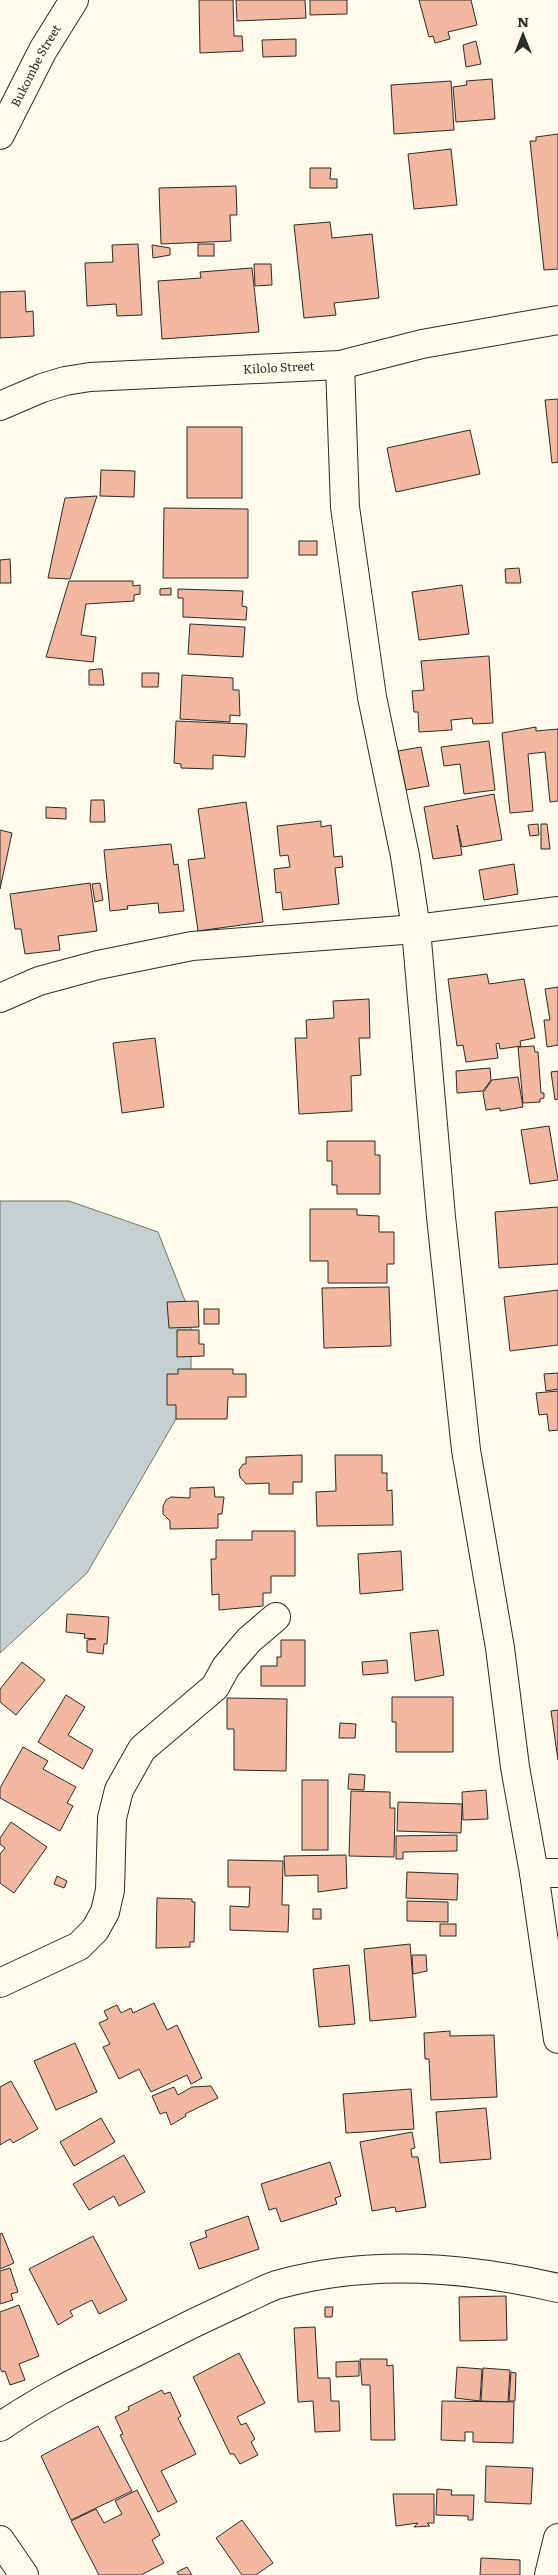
<svg xmlns="http://www.w3.org/2000/svg" width="558" height="2575" font-family="Literata,serif">
	<style>
		.water { fill: #c7d0d0; stroke: #74746e }
		.building { fill: #f2b8a0; stroke: #2b2b2b }
		.lines { fill: none; stroke-linecap: round; stroke-linejoin: round }
		.minor-casing { stroke: #2b2b2b; stroke-width: 30 }
		.minor { stroke: #fdfbea; stroke-width: 28 }
		.labels { text-anchor: middle; stroke-width: 4; stroke-linejoin: round; paint-order: stroke }
		.street-label { font-size: 12px; fill: #2b2b2b; stroke: #fdfbea }
	</style>
	<rect width="100%" height="100%" fill="#fdfbea"/>
	<polygon class="water" points="0,1201 69,1201 158,1232 191,1316 191,1393 87,1573 0,1653"/>
	<g class="building">
		<polygon points="199,0 233,0 234,36 242,36 243,51 200,53"/>
		<polygon points="236,0 305,0 306,18 237,21"/>
		<polygon points="310,0 347,0 347,14 310,15"/>
		<polygon points="419,0 471,0 477,25 448,32 450,39 435,43 433,36 429,37"/>
		<polygon points="296,39 296,56 263,57 262,40"/>
		<polygon points="476,41 481,64 466,67 463,45"/>
		<polygon points="492,79 495,119 456,122 453,87 467,85 466,81"/>
		<polygon points="451,81 454,130 394,134 391,85"/>
		<polygon points="558,134 558,269 544,270 530,141 536,141 536,137"/>
		<polygon points="451,149 457,205 414,209 408,154"/>
		<polygon points="310,168 331,168 330,179 337,179 337,188 310,188"/>
		<polygon points="236,186 237,215 230,215 231,241 161,244 159,188"/>
		<polygon points="330,222 332,238 372,234 379,298 334,303 336,315 304,318 294,225"/>
		<polygon points="138,244 142,315 117,316 116,304 87,306 85,263 113,262 112,245"/>
		<rect x="198" y="244" width="16" height="12"/>
		<polygon points="152,245 170,248 170,255 153,258"/>
		<polygon points="254,264 271,264 272,285 255,286"/>
		<polygon points="252,268 259,332 162,339 158,281 201,278 200,272"/>
		<polygon points="25,291 26,312 33,311 34,336 0,338 0,292"/>
		<polygon points="558,399 558,462 552,463 545,400"/>
		<rect x="187" y="427" width="55" height="71"/>
		<polygon points="470,430 480,474 396,492 387,448"/>
		<polygon points="101,470 135,471 134,497 100,496"/>
		<polygon points="97,496 70,579 48,578 65,498"/>
		<polygon points="164,508 248,509 248,578 163,578"/>
		<rect x="299" y="541" width="18" height="14"/>
		<polygon points="10,559 11,583 0,583 0,560"/>
		<polygon points="519,568 521,583 506,583 505,569"/>
		<polygon points="69,581 133,581 133,586 140,585 140,594 134,595 134,601 86,604 81,635 96,637 93,662 46,657"/>
		<polygon points="462,585 469,634 419,640 412,592"/>
		<polygon points="171,588 171,595 160,595 160,589"/>
		<polygon points="178,589 243,591 242,606 247,607 246,620 183,617 183,598 178,598"/>
		<polygon points="190,624 245,627 243,657 188,654"/>
		<polygon points="489,656 493,723 473,724 472,718 451,720 452,730 419,732 418,712 414,712 412,691 424,690 421,661"/>
		<polygon points="99,669 102,669 104,685 89,685 89,670"/>
		<polygon points="142,673 159,673 158,687 142,687"/>
		<polygon points="182,675 233,678 233,690 239,690 240,716 230,715 230,722 180,719"/>
		<polygon points="176,721 247,724 245,757 213,755 213,769 181,768 181,764 174,763"/>
		<polygon points="536,727 536,731 558,729 558,801 550,802 545,752 528,754 533,811 510,813 502,733"/>
		<polygon points="489,741 495,790 464,794 460,764 444,766 441,747"/>
		<polygon points="421,747 429,786 406,790 398,751"/>
		<polygon points="494,794 502,840 462,847 457,825 462,855 433,859 424,807"/>
		<polygon points="91,800 104,800 105,822 90,822"/>
		<polygon points="246,802 263,922 198,931 188,860 205,858 198,809"/>
		<polygon points="46,807 66,808 66,819 46,818"/>
		<polygon points="321,821 321,827 331,825 334,857 342,856 343,867 335,868 339,904 283,910 281,892 276,893 274,869 290,867 288,855 280,856 277,826"/>
		<polygon points="538,824 539,835 530,836 528,825"/>
		<polygon points="541,824 547,824 550,849 541,849"/>
		<polygon points="0,830 12,833 0,889"/>
		<polygon points="171,844 174,865 178,864 184,911 159,913 158,903 127,906 128,909 110,911 104,850"/>
		<polygon points="514,864 518,894 484,900 479,870"/>
		<polygon points="90,883 97,931 58,936 60,950 25,954 21,929 15,929 10,894"/>
		<polygon points="100,883 103,900 95,902 92,884"/>
		<polygon points="487,974 489,984 524,979 535,1038 520,1041 521,1046 500,1049 499,1043 496,1044 498,1058 466,1062 463,1045 457,1046 448,979"/>
		<polygon points="558,987 558,1045 547,1047 544,1020 550,1020 545,989"/>
		<polygon points="369,999 370,1038 359,1038 361,1075 351,1076 352,1111 299,1114 295,1038 307,1038 306,1020 334,1018 333,1001"/>
		<polygon points="155,1038 164,1107 122,1113 113,1043"/>
		<polygon points="534,1046 535,1052 538,1052 541,1093 544,1093 544,1098 540,1099 540,1102 523,1103 518,1047"/>
		<polygon points="490,1068 491,1080 483,1091 457,1093 456,1071"/>
		<polygon points="558,1071 558,1099 555,1100 551,1072"/>
		<polygon points="518,1077 523,1107 500,1111 500,1108 486,1110 483,1093 492,1080"/>
		<polygon points="549,1126 558,1180 530,1184 521,1130"/>
		<polygon points="327,1141 375,1141 375,1155 380,1155 380,1194 337,1194 337,1185 332,1185 332,1161 327,1161"/>
		<polygon points="558,1207 558,1264 499,1268 495,1212"/>
		<polygon points="310,1209 357,1209 357,1215 379,1216 379,1232 394,1232 394,1264 387,1264 387,1283 328,1283 328,1261 310,1261"/>
		<polygon points="389,1287 391,1346 324,1348 322,1288"/>
		<polygon points="558,1290 558,1345 510,1351 504,1297"/>
		<polygon points="198,1301 199,1327 169,1328 167,1302"/>
		<rect x="204" y="1309" width="15" height="15"/>
		<polygon points="177,1330 199,1330 199,1344 204,1344 204,1356 177,1357"/>
		<polygon points="178,1369 233,1369 233,1374 246,1374 246,1397 228,1397 227,1419 176,1419 176,1405 167,1405 167,1374 178,1374"/>
		<polygon points="558,1373 558,1389 546,1391 544,1374"/>
		<polygon points="558,1391 558,1430 549,1431 547,1414 539,1415 536,1393"/>
		<polygon points="302,1455 302,1482 293,1482 293,1494 269,1494 269,1483 246,1484 240,1477 239,1470 243,1464 246,1464 246,1457"/>
		<polygon points="335,1455 382,1455 382,1473 387,1473 387,1491 392,1490 393,1525 317,1526 316,1492 336,1491"/>
		<polygon points="214,1487 215,1497 224,1497 222,1514 218,1514 218,1528 170,1529 170,1521 163,1514 163,1506 166,1500 171,1497 190,1498 190,1488"/>
		<polygon points="252,1531 295,1531 295,1576 271,1576 271,1593 263,1593 263,1606 219,1610 219,1594 212,1595 211,1559 216,1559 216,1540 252,1540"/>
		<polygon points="401,1551 403,1590 360,1594 358,1554"/>
		<polygon points="67,1614 109,1617 107,1644 104,1644 103,1654 87,1652 87,1640 96,1639 84,1638 85,1634 66,1632"/>
		<polygon points="438,1630 444,1675 415,1681 410,1633"/>
		<polygon points="281,1640 305,1640 305,1686 261,1686 261,1666 277,1666 277,1657 281,1657"/>
		<polygon points="387,1660 388,1673 363,1675 362,1662"/>
		<polygon points="22,1662 45,1680 16,1715 0,1702 0,1689"/>
		<polygon points="66,1695 85,1707 68,1735 93,1750 83,1769 38,1742"/>
		<polygon points="392,1697 453,1697 453,1752 396,1752 396,1722 392,1722"/>
		<polygon points="227,1698 287,1699 286,1771 234,1770 234,1729 227,1729"/>
		<polygon points="558,1710 558,1760 551,1711"/>
		<polygon points="340,1723 356,1724 355,1738 339,1738"/>
		<polygon points="23,1747 48,1761 43,1769 76,1787 67,1803 73,1806 60,1831 0,1798 0,1788"/>
		<polygon points="349,1774 365,1775 364,1790 348,1789"/>
		<rect x="302" y="1780" width="26" height="70"/>
		<polygon points="486,1790 488,1819 463,1820 462,1792"/>
		<polygon points="351,1791 390,1792 390,1808 395,1808 394,1857 349,1856"/>
		<polygon points="398,1802 462,1804 461,1833 397,1831"/>
		<polygon points="11,1822 47,1847 14,1893 0,1883 0,1854 5,1848 0,1844 0,1838"/>
		<polygon points="457,1835 457,1851 403,1852 403,1859 396,1859 396,1836"/>
		<polygon points="346,1855 347,1888 318,1892 318,1875 285,1876 284,1856"/>
		<polygon points="228,1860 283,1861 282,1905 289,1905 288,1932 230,1930 230,1906 249,1907 250,1887 228,1887"/>
		<polygon points="407,1872 458,1874 457,1900 406,1898"/>
		<polygon points="57,1876 67,1881 64,1888 54,1884"/>
		<polygon points="157,1898 192,1899 192,1902 195,1902 194,1942 190,1942 190,1947 156,1948"/>
		<polygon points="407,1901 448,1902 448,1922 407,1921"/>
		<rect x="313" y="1909" width="8" height="10"/>
		<rect x="440" y="1924" width="16" height="12"/>
		<polygon points="410,1944 416,2017 370,2021 364,1949"/>
		<polygon points="412,1955 426,1955 427,1971 413,1974"/>
		<polygon points="349,1965 355,2024 319,2027 313,1969"/>
		<polygon points="154,2003 167,2030 177,2025 202,2078 191,2084 187,2075 151,2092 139,2069 119,2079 103,2047 110,2044 99,2023 108,2019 104,2011 117,2005 121,2013 131,2008 133,2013"/>
		<polygon points="450,2031 450,2036 494,2035 497,2097 431,2100 429,2059 425,2059 424,2033"/>
		<polygon points="75,2043 97,2092 56,2110 34,2061"/>
		<polygon points="11,2081 38,2129 13,2143 10,2139 0,2145 0,2087"/>
		<polygon points="211,2086 218,2098 185,2114 186,2116 171,2125 166,2112 160,2114 152,2096 174,2087 178,2095 192,2087"/>
		<polygon points="411,2089 414,2129 346,2133 343,2094"/>
		<polygon points="486,2108 491,2159 440,2163 436,2112"/>
		<polygon points="101,2118 115,2142 74,2166 60,2142"/>
		<polygon points="412,2132 415,2148 411,2149 412,2157 418,2157 426,2207 396,2212 395,2207 372,2211 360,2142"/>
		<polygon points="124,2155 145,2192 119,2206 114,2196 89,2210 73,2184"/>
		<polygon points="330,2162 341,2196 335,2198 337,2204 281,2222 276,2208 269,2210 261,2184"/>
		<polygon points="248,2216 259,2249 199,2269 190,2243 207,2237 205,2231"/>
		<polygon points="2,2233 14,2263 0,2269 0,2234"/>
		<polygon points="93,2236 127,2300 99,2314 92,2300 70,2311 73,2316 58,2325 29,2269"/>
		<polygon points="10,2268 18,2292 11,2294 13,2300 0,2304 0,2271"/>
		<polygon points="506,2296 507,2340 460,2341 459,2297"/>
		<polygon points="19,2305 39,2356 19,2364 25,2380 10,2385 5,2371 2,2372 0,2368 0,2312"/>
		<polygon points="325,2307 333,2307 332,2317 325,2317"/>
		<polygon points="315,2327 318,2378 330,2378 331,2401 339,2401 340,2431 315,2432 313,2401 298,2402 294,2328"/>
		<polygon points="239,2353 265,2403 237,2417 241,2425 246,2423 255,2439 251,2442 258,2455 240,2464 234,2454 230,2454 193,2377"/>
		<polygon points="360,2359 387,2359 387,2366 393,2365 395,2440 371,2440 370,2385 362,2385"/>
		<polygon points="359,2361 359,2376 336,2377 336,2362"/>
		<polygon points="457,2367 482,2369 480,2401 455,2398"/>
		<polygon points="483,2368 510,2370 508,2402 481,2401"/>
		<polygon points="511,2372 516,2373 515,2401 509,2401"/>
		<polygon points="162,2390 164,2394 170,2392 181,2416 178,2418 196,2454 161,2471 177,2502 158,2512 120,2435 123,2434 115,2417 129,2410 128,2407"/>
		<polygon points="442,2401 514,2402 513,2443 473,2442 473,2432 465,2432 465,2441 441,2440"/>
		<polygon points="98,2426 132,2491 71,2520 41,2456"/>
		<polygon points="486,2466 533,2468 531,2504 485,2502"/>
		<polygon points="437,2489 452,2490 451,2495 474,2495 473,2520 468,2520 468,2516 436,2515"/>
		<polygon points="137,2490 160,2535 152,2540 164,2563 141,2575 99,2575 71,2521 96,2509 104,2523 122,2514 115,2501"/>
		<polygon points="393,2494 434,2494 434,2523 427,2523 430,2526 414,2527 418,2523 396,2526"/>
		<polygon points="242,2520 273,2563 256,2575 242,2575 216,2538"/>
		<polygon points="481,2558 520,2560 520,2575 480,2575"/>
		<polygon points="187,2567 192,2575 179,2575 177,2572"/>
	</g>
	<g class="lines">
		<defs>
			<g id="minor">
				<path id="s1" d="M0,135L43,50L74,0"/>
				<polyline points="340,365 345,507 372,697 405,856 416,929 441,1217 466,1450 500,1648 515,1767 534,1873 558,2039"/>
				<path id="s2" d="M0,406L42,388L65,381L90,377L340,365L422,344L558,320"/>
				<polyline points="0,998 39,981 98,965 192,946 416,929 558,911"/>
				<polyline points="534,1873 558,1873"/>
				<polyline points="0,1983 79,1946 95,1930 105,1912 110,1890 112,1818 119,1790 142,1749 215,1687 226,1667 249,1640 276,1617"/>
				<path d="M0,2427C46,2395 96,2372 146,2347C179,2330 212,2314 245,2299C257,2294 268,2287 280,2284C372,2259 466,2267 558,2288"/>
				<polyline points="0,2540 24,2575"/>
				<polyline points="549,2575 558,2538"/>
			</g>
		</defs>
		<use href="#minor" class="minor-casing"/>
		<use href="#minor" class="minor"/>
	</g>
	<g class="labels">
		<g class="street-label">
			<text dy="4" stroke="none"><textPath href="#s1" startOffset="78">Bukombe Street</textPath></text>
			<text dy="4" stroke="none"><textPath href="#s2" startOffset="284">Kilolo Street</textPath></text>
		</g>
	</g>
	<g transform="translate(523 35)" stroke="#fdfbea" stroke-width="4" paint-order="stroke">
	<path d="M0-4L9 19L0 12L-9 19Z" fill="#2b2b2b"/>
	<text y="-8" font-size="14" font-weight="bold" text-anchor="middle" fill="#2b2b2b">N</text>
	</g>
</svg>
